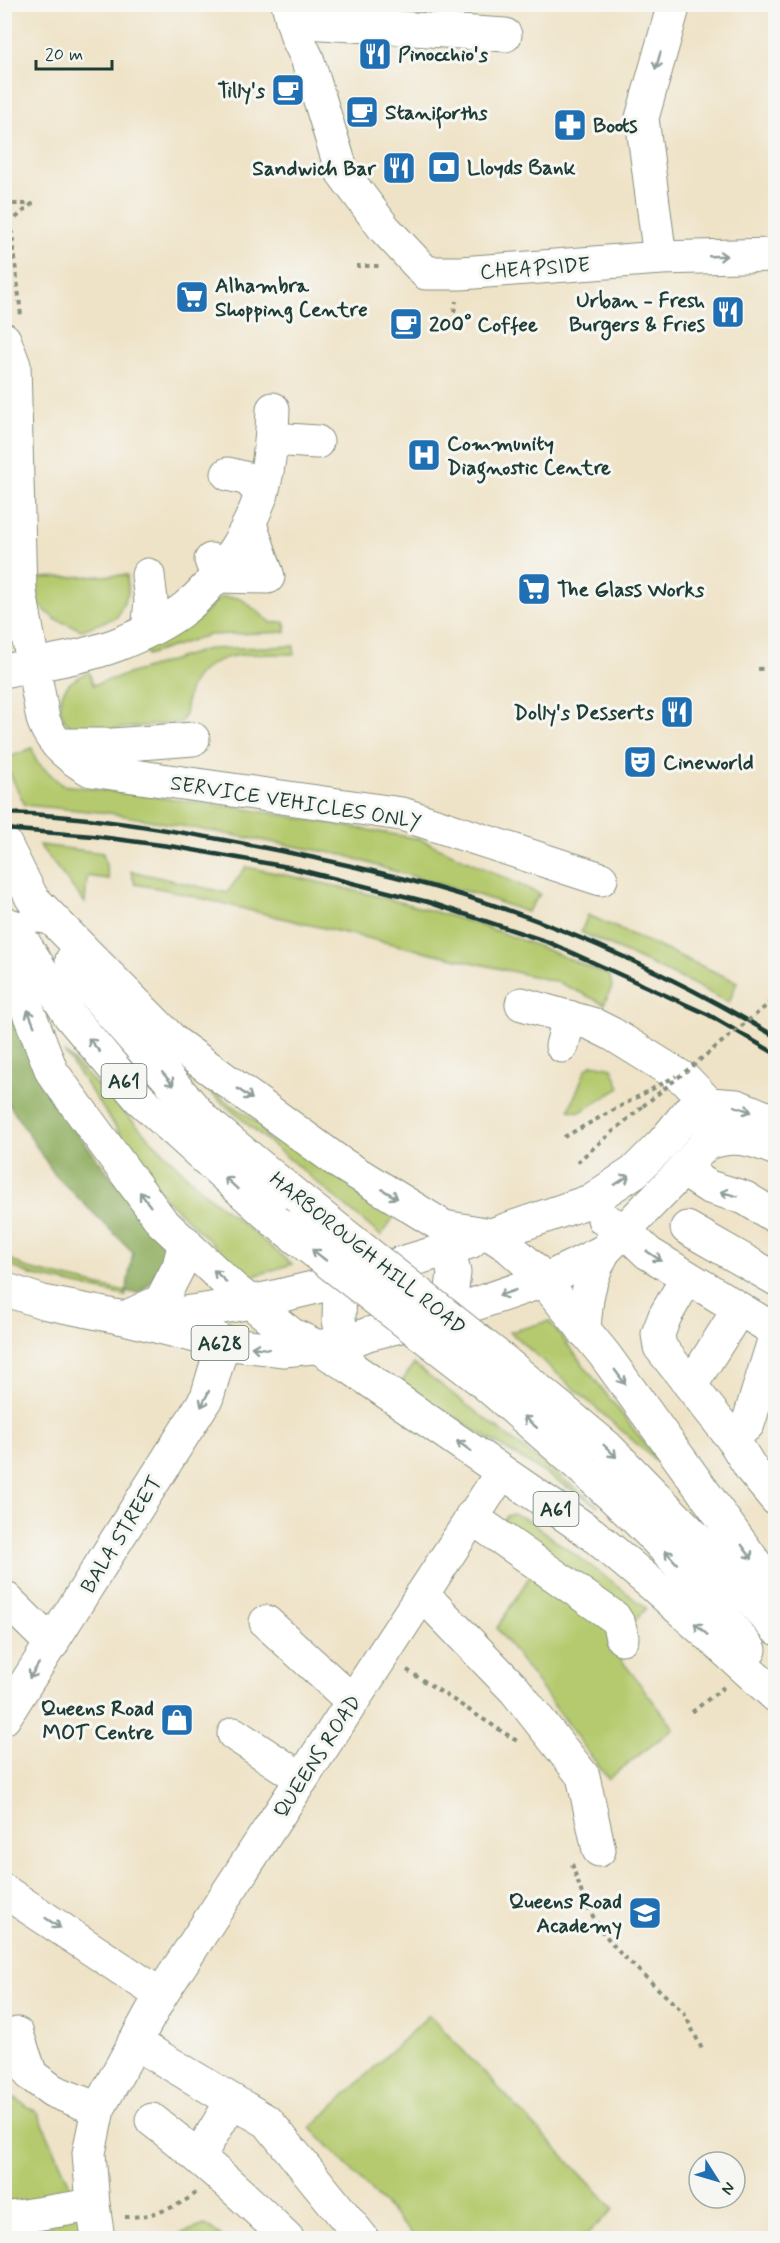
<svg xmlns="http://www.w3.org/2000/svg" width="780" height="2243" font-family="Mynerve,sans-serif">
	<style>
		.green { fill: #b5ca6e; stroke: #6a8451; stroke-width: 1.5 }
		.forest { fill: #90ae61; stroke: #58764a; stroke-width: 1.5 }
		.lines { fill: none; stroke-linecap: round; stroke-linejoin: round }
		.minor-casing { stroke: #87907e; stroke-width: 35 }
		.highway-casing { stroke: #87907e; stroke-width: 35 }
		.path { stroke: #87907e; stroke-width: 4; stroke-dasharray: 4.5 4.5; stroke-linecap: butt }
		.minor { stroke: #fff; stroke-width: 33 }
		.highway { stroke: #fff; stroke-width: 33 }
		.rail { stroke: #1f3d34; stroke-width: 4.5 }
		.highway-bridge-casing { stroke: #87907e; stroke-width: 35; stroke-linecap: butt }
		.path-bridge { stroke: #87907e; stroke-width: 4; stroke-dasharray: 4.5 4.5; stroke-linecap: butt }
		.highway-bridge { stroke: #fff; stroke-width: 33 }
		.oneway { stroke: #8f9e9a }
		.labels { text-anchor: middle; stroke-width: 6; stroke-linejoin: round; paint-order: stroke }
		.shield { fill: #f6f6f2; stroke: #60746d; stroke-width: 1.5 }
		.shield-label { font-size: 20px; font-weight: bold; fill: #1f3d34 }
		.poi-label { font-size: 21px; font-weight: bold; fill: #1f3d34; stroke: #f6f6f2; text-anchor: start }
		.street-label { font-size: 21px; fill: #1f3d34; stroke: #f6f6f2 }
	</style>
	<rect width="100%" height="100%" fill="#f6f6f2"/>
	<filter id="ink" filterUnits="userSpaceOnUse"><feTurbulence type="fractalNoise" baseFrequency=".0167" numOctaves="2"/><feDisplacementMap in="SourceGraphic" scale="12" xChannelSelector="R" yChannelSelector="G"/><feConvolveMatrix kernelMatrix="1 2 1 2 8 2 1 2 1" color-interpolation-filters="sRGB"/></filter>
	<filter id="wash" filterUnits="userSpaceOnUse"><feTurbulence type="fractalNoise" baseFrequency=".008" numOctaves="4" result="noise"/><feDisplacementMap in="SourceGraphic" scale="24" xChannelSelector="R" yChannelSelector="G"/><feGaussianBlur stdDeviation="1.35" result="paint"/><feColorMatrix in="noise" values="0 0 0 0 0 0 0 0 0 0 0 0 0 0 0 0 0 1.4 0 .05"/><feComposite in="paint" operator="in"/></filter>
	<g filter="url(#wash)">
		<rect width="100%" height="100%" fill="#efe3c7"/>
		<g class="green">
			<polygon points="127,575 128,593 117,617 82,630 55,619 37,603 37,578"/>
			<polygon points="221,597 240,598 272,623 285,622 286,632 208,635 147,655 145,650 198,619"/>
			<path d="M294,646V654C257,655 209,647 190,688C185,700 188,714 180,723L79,732C60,724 54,701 68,685C73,679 83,675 89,672L93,685L208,649Z"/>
			<polygon points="32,748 36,761 62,785 240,808 420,839 540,894 527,912 475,894 387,869 344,855 109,813 25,805 5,764 5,759"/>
			<polygon points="39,845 103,853 109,879 87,876 85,903"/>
			<path d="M246,867C323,882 399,900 473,923C520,938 565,957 610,976L612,987L604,1004L558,982L302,923L163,889L135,884L131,871L227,893Z"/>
			<polygon points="588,915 737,982 729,1003 691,983 581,932"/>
			<polygon points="64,1052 201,1190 292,1264 248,1278 164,1197"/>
			<polygon points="593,1064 612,1068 620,1088 580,1112 569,1110 586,1069"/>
			<polygon points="195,1080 395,1215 381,1236"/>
			<polygon points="5,1256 28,1269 126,1292 126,1296 31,1275 5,1263"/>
			<polygon points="549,1321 664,1468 510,1332"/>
			<polygon points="414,1364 598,1506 400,1384"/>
			<path d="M513,1514C529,1518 543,1531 556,1541C587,1563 617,1585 646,1608L632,1624L500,1524L507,1516Z"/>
			<polygon points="533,1571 603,1618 616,1653 674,1728 608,1779 497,1628"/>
			<polygon points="429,2015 614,2209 583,2238 416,2238 311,2128"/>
			<polygon points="4,2091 38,2113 94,2238 5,2238"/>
			<polygon points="205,2225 223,2238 168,2238"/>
		</g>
		<polygon class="forest" points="4,1004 51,1100 169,1250 150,1283 139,1293 126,1292 133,1252 55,1175 5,1098"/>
	</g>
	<g filter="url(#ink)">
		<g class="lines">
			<defs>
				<g id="minor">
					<polyline points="288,4 297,37 307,58 342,172 384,228 426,273 461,273 660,258 776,255"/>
					<polyline points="292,21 505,35"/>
					<polyline points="660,258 642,118 674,4"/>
					<path d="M4,339L14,365L20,592L43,719C51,743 69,758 91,770L402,814L601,879"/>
					<polyline points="272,439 317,442"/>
					<polyline points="228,474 248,479 262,494"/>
					<polyline points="211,560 217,576 268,577 250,524"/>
					<polyline points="148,630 151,601 148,575"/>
					<path d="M4,671C41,663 81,658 116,645C139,636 165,624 185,608C217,583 248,534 261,495C270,469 272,437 273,409"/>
					<polyline points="58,745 113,745 193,739"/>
					<polyline points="562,1046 569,1017"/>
					<path d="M705,1144C733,1134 749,1138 776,1149"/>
					<polyline points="683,1170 709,1187 745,1198 776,1217"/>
					<polyline points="604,1219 624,1230 648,1253 776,1331"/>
					<polyline points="687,1228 776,1279"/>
					<polyline points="491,1235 590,1201 634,1172 662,1144 691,1109 709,1104 737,1106 776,1122"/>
					<polyline points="687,1278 665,1316 658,1334 660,1347 732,1438 748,1424 776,1334"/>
					<polyline points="437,1317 543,1281 604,1251 683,1170 705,1144 712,1132 713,1115 709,1104 686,1080 612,1034 592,1024 522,1004"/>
					<path d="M584,1331C586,1297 588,1281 604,1251"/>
					<polyline points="691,1385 739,1309"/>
					<polyline points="732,1438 752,1470 776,1499"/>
					<polyline points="471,1517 614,1617 619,1625 622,1638"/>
					<polyline points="4,1597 52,1644"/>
					<polyline points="420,1597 435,1607 515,1690 583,1776 599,1850"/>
					<polyline points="266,1622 352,1701"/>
					<polyline points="4,1718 207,1397 223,1343 200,1327"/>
					<polyline points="234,1734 302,1779"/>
					<polyline points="4,1891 161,1995"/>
					<polyline points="17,2034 31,2075 53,2091 98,2109"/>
					<polyline points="134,2042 268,2122 362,2238"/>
					<path d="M152,2120C202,2158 243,2195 287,2238"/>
					<polyline points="199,2156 232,2101"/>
					<polyline points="4,2219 93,2205"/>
					<polyline points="98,2238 93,2205 89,2153 98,2109 161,1995 502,1472"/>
				</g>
				<g id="highway">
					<polyline points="4,842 32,898 44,917"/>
					<polyline points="32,898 175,1043 340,1163 444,1227 491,1235 508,1246 534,1269 604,1354 760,1570 776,1602"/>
					<polyline points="4,922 18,985 52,1072 162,1222 235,1290 291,1334 318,1347 350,1367 591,1533 653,1585 776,1696"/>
					<polyline points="13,926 70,1016 139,1098 275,1221"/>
					<polyline points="72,960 92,991 205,1121 302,1201"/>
					<polyline points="340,1281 339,1320 349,1365"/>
					<polyline points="4,1289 43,1302 124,1318 223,1343 284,1350 343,1344 368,1334 437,1317 451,1297 454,1273 444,1227"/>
					<polyline points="131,1315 161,1301 179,1266 185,1242"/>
					<path d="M147,1317C257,1308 365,1275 470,1242"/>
					<polyline points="501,1359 607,1447 702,1544 776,1628"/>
					<path d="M482,1381C540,1431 598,1480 652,1535C687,1571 718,1611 750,1650"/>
				</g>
			</defs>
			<use href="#minor" class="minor-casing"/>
			<use href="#highway" class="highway-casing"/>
			<g class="path">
				<polyline points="4,204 32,204 11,222 21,316"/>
				<polyline points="356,266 379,266"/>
				<polyline points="4,298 11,311"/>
				<polyline points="454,312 456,301"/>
				<polyline points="758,669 773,668"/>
				<polyline points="577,1162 643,1106"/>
				<polyline points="407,1670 517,1741"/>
				<polyline points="692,1712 724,1687"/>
				<polyline points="572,1864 584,1900 600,1929 620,1953 684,2013 703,2051"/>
				<path d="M125,2217C150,2217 175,2209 196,2193"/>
			</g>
			<use href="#minor" class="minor"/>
			<use href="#highway" class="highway"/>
			<g class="rail">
				<path d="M4,813C78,815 152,827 224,840C315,857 406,876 493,905C591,938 687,984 776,1037"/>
				<polyline points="4,829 93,836 176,847 288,867 428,902 548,942 709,1015 776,1054"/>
			</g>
			<defs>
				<g id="highway-bridge">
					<polyline points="302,1201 501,1359"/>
					<polyline points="275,1221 482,1381"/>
				</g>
			</defs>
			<use href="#highway-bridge" class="highway-bridge-casing"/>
			<g class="path-bridge">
				<polyline points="643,1106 776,998"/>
				<polyline points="564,1137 676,1076"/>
			</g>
			<use href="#highway-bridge" class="highway-bridge"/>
		</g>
		<defs><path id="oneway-shaft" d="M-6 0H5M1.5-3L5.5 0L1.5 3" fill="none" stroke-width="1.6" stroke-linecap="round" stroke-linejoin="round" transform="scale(1.5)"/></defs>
		<g class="oneway">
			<use href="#oneway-shaft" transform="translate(658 61) rotate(106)"/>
			<use href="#oneway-shaft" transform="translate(718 256) rotate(-2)"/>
			<use href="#oneway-shaft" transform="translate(31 1018) rotate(-112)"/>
			<use href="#oneway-shaft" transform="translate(94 1045) rotate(-130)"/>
			<use href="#oneway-shaft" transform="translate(168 1079) rotate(49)"/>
			<use href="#oneway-shaft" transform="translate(245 1094) rotate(36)"/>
			<use href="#oneway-shaft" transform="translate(743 1109) rotate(18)"/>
			<use href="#oneway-shaft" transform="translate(622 1180) rotate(-33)"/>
			<use href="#oneway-shaft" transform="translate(231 1183) rotate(-137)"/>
			<use href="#oneway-shaft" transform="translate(390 1194) rotate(31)"/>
			<use href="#oneway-shaft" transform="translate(729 1194) rotate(-165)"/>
			<use href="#oneway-shaft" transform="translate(145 1199) rotate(-127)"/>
			<use href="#oneway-shaft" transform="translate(319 1255) rotate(-142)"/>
			<use href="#oneway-shaft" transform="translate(654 1256) rotate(34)"/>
			<use href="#oneway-shaft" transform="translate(220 1276) rotate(-137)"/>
			<use href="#oneway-shaft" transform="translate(507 1293) rotate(161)"/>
			<use href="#oneway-shaft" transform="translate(260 1348) rotate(-173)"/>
			<use href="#oneway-shaft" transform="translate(620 1377) rotate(54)"/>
			<use href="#oneway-shaft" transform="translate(205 1399) rotate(116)"/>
			<use href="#oneway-shaft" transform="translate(530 1422) rotate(-140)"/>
			<use href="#oneway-shaft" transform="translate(464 1446) rotate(-145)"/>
			<use href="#oneway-shaft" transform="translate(610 1451) rotate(44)"/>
			<use href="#oneway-shaft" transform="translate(747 1552) rotate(54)"/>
			<use href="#oneway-shaft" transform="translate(671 1557) rotate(-132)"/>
			<use href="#oneway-shaft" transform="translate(701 1629) rotate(-138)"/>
			<use href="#oneway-shaft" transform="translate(34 1671) rotate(123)"/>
			<use href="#oneway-shaft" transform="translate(53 1923) rotate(34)"/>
		</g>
	</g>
	<defs>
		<symbol id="restaurant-square" viewBox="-11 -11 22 22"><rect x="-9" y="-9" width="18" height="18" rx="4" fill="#1f6fb2" stroke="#f6f6f2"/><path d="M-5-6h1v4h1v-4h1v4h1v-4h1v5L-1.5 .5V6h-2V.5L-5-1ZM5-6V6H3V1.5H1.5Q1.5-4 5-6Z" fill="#fff"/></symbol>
		<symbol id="cafe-square" viewBox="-11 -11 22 22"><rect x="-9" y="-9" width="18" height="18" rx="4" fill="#1f6fb2" stroke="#f6f6f2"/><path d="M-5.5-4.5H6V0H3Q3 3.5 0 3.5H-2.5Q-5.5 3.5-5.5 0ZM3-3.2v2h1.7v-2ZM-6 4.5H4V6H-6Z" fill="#fff"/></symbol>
		<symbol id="pharmacy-square" viewBox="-11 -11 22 22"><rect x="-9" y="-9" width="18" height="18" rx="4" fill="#1f6fb2" stroke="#f6f6f2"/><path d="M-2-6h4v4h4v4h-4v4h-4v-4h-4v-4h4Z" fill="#fff"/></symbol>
		<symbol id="bank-square" viewBox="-11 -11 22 22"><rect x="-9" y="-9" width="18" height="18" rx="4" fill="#1f6fb2" stroke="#f6f6f2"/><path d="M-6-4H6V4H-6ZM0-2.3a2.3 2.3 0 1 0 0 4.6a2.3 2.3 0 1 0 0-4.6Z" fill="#fff"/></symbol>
		<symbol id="supermarket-square" viewBox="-11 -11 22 22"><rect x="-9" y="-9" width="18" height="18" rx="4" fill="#1f6fb2" stroke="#f6f6f2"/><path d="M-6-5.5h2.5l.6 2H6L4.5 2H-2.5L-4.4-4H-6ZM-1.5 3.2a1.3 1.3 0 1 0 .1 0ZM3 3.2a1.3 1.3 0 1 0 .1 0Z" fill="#fff"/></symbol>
		<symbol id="hospital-square" viewBox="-11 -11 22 22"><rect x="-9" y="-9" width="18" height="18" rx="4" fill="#1f6fb2" stroke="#f6f6f2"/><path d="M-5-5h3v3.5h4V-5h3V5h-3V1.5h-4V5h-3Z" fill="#fff"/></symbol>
		<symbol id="theatre-square" viewBox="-11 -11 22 22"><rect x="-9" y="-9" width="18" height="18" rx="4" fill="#1f6fb2" stroke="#f6f6f2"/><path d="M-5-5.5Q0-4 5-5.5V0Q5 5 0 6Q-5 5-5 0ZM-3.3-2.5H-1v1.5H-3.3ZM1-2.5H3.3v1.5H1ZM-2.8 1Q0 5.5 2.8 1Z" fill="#fff"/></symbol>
		<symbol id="shop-square" viewBox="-11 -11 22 22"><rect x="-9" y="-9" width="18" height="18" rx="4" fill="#1f6fb2" stroke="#f6f6f2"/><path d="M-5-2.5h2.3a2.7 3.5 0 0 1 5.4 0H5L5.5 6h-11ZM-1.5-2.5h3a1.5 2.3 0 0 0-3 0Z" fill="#fff"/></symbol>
		<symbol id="school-square" viewBox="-11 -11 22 22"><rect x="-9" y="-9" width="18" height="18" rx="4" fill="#1f6fb2" stroke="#f6f6f2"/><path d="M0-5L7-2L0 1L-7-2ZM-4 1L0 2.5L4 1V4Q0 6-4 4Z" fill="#fff"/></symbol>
	</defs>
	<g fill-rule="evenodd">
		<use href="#restaurant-square" x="356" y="35" width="38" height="38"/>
		<use href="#cafe-square" x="269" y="71" width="38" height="38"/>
		<use href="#cafe-square" x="343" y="93" width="38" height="38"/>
		<use href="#pharmacy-square" x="551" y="106" width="38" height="38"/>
		<use href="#bank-square" x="425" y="148" width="38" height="38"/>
		<use href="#restaurant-square" x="380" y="149" width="38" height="38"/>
		<use href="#supermarket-square" x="173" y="278" width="38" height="38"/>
		<use href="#restaurant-square" x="709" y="293" width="38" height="38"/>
		<use href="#cafe-square" x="387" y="305" width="38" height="38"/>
		<use href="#hospital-square" x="405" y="436" width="38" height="38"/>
		<use href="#supermarket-square" x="515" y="570" width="38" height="38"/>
		<use href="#restaurant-square" x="658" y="693" width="38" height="38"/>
		<use href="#theatre-square" x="621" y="743" width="38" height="38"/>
		<use href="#shop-square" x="158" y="1701" width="38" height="38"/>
		<use href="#school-square" x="626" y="1894" width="38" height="38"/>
	</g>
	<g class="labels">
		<g class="shield">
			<rect x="101.5" y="1064" width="45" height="34" rx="4.5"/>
			<rect x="191.5" y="1326" width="57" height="34" rx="4.5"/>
			<rect x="533.5" y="1492" width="45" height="34" rx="4.5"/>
		</g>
		<g class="shield-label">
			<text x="124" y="1088">A61</text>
			<text x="220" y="1350">A628</text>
			<text x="556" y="1516">A61</text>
		</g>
		<g class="poi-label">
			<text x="398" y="61">Pinocchio's</text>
			<text x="265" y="97" text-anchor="end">Tilly's</text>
			<text x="385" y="119">Staniforths</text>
			<text x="593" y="132">Boots</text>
			<text x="467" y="174">Lloyds Bank</text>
			<text x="376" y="175" text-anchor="end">Sandwich Bar</text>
			<text x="215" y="292">Alhambra<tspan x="215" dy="24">Shopping Centre</tspan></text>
			<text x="705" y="307" text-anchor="end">Urban - Fresh<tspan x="705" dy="24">Burgers &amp; Fries</tspan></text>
			<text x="429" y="331">200° Coffee</text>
			<text x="447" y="450">Community<tspan x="447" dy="24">Diagnostic Centre</tspan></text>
			<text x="557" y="596">The Glass Works</text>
			<text x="654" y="719" text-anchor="end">Dolly's Desserts</text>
			<text x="663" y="769">Cineworld</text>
			<text x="154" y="1715" text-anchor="end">Queens Road<tspan x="154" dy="24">MOT Centre</tspan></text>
			<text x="622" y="1908" text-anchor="end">Queens Road<tspan x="622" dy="24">Academy</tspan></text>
		</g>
		<g class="street-label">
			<text transform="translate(535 268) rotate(-4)" y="7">CHEAPSIDE</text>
			<text transform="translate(296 802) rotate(9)" y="7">SERVICE VEHICLES ONLY</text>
			<text transform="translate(368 1253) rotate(39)" y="7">HARBOROUGH HILL ROAD</text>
			<text transform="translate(121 1534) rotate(-58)" y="7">BALA STREET</text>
			<text transform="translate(317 1756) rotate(-57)" y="7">QUEENS ROAD</text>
		</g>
	</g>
	<rect width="780" height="2243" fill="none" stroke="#f6f6f2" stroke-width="24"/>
	<g transform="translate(717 2180) rotate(127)"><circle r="28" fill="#f6f6f2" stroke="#a0aca6" stroke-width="1.5"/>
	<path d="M0-4.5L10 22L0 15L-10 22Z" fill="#1f6fb2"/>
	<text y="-9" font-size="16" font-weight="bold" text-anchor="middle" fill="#1f3d34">N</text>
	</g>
	<path d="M36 60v9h76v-9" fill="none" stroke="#1f3d34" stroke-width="3"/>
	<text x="45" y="60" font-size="18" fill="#1f3d34" stroke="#f6f6f2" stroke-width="4.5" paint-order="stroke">20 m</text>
</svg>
